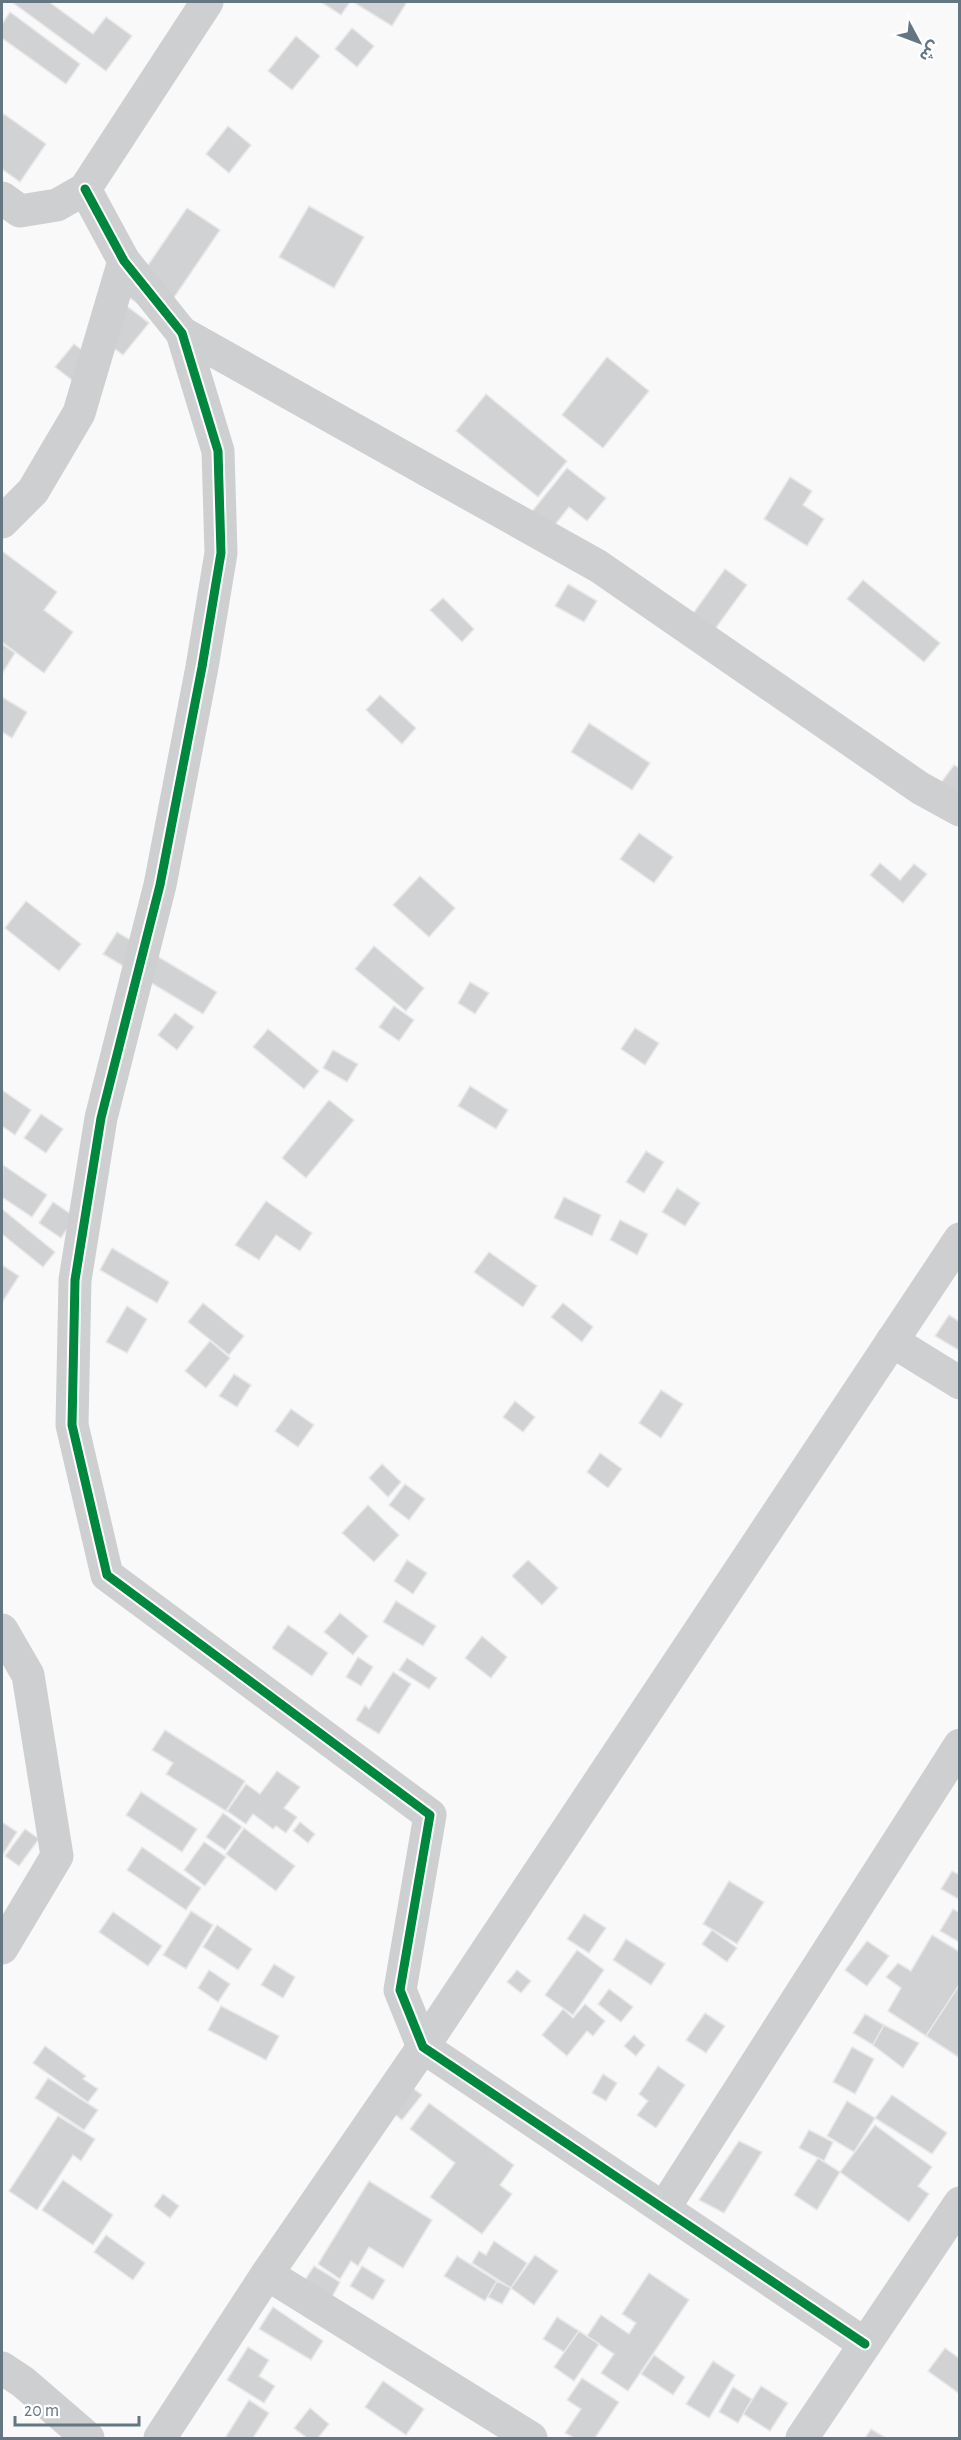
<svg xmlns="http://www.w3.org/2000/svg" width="961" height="2440" font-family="'Alegreya Sans','Noto Sans Arabic',sans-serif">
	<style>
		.building { fill: #d0d2d3; stroke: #e8e8e8; stroke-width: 1.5 }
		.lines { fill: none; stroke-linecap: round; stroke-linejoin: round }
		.minor { stroke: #cecfd0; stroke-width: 33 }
		.cycleway-casing { stroke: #fff; stroke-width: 13 }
		.cycleway { stroke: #00873e; stroke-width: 9 }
	</style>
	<rect width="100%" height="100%" fill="#f9f9f9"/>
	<g class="building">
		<polygon points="12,2 49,2 93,34 106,17 132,36 106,71"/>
		<polygon points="321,2 350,2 341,15"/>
		<polygon points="353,2 407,2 392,26"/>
		<polygon points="10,12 80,64 66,84 2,38 2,24"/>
		<polygon points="352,28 374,46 357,67 335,49"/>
		<polygon points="296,36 320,56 292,90 268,71"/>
		<polygon points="4,114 46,144 20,182 2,169 2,117"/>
		<polygon points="228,126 251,145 229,173 206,154"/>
		<polygon points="309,206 364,237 334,288 279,257"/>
		<polygon points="187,208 220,230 160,318 127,296"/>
		<polygon points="124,304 149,323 123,355 98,336"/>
		<polygon points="74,344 100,364 81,387 55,367"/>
		<polygon points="607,357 649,391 603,448 562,415"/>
		<polygon points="486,394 567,461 538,497 456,431"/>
		<polygon points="567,468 606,498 587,521 569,507 546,536 526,519"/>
		<polygon points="790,477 812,491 803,505 824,519 807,546 764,519"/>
		<polygon points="2,551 57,592 44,610 73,632 44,673 2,642"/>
		<polygon points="725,569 747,585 699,651 677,636"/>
		<polygon points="863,580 940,643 924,662 847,599"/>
		<polygon points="568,584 597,601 584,622 555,606"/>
		<polygon points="443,598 474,629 462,642 430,610"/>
		<polygon points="2,644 15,653 2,674"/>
		<polygon points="380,695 416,728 402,744 366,710"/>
		<polygon points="2,697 27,712 12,738 2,732"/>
		<polygon points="589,723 650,763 632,790 571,752"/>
		<polygon points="954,765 960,768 960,826 927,802"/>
		<polygon points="639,833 673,857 654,883 620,859"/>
		<polygon points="880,863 900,880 914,864 927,874 903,903 870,875"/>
		<polygon points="420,876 455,908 429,937 393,905"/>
		<polygon points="26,901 81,944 59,971 5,928"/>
		<polygon points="117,932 217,992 203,1014 103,954"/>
		<polygon points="374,946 424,988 406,1011 355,969"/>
		<polygon points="470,982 489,993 475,1014 458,1003"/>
		<polygon points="394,1006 414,1020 399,1041 379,1027"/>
		<polygon points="175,1013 194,1027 177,1050 158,1035"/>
		<polygon points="635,1028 659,1043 645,1065 621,1049"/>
		<polygon points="268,1029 319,1071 304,1089 253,1047"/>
		<polygon points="333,1050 358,1064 347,1082 323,1068"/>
		<polygon points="470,1086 508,1110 496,1129 458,1106"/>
		<polygon points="2,1090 31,1110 15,1135 2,1126"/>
		<polygon points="329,1100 354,1120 306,1178 282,1158"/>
		<polygon points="41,1114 63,1129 46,1153 24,1138"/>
		<polygon points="646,1151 664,1162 644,1193 626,1182"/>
		<polygon points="3,1165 47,1195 32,1217 2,1197"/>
		<polygon points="677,1188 700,1203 685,1226 662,1212"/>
		<polygon points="564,1197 601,1215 592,1236 554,1218"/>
		<polygon points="266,1201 312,1233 300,1251 276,1235 259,1260 235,1245"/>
		<polygon points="53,1202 75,1217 61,1238 39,1223"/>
		<polygon points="2,1209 55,1252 43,1267 2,1234"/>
		<polygon points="620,1220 648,1234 637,1255 610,1240"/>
		<polygon points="112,1248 169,1282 157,1303 100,1270"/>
		<polygon points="489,1252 537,1286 523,1307 474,1272"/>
		<polygon points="2,1265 19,1276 3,1301 2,1300"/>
		<polygon points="203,1303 244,1336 229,1355 188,1322"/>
		<polygon points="563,1303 593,1327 582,1342 551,1317"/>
		<polygon points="127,1306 147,1319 127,1353 106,1342"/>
		<polygon points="949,1315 960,1322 960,1351 935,1336"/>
		<polygon points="210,1341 230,1358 206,1388 185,1371"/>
		<polygon points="234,1374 251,1385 237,1407 219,1396"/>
		<polygon points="661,1390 683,1404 661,1438 639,1423"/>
		<polygon points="515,1401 535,1417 523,1432 503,1417"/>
		<polygon points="291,1409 314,1425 298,1447 275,1431"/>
		<polygon points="600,1453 622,1469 608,1488 587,1472"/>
		<polygon points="382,1464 401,1482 388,1497 369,1478"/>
		<polygon points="405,1484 425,1499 409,1520 389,1505"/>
		<polygon points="368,1505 399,1535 374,1562 342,1533"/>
		<polygon points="407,1560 427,1573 413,1594 394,1581"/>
		<polygon points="528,1560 558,1588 542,1605 512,1576"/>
		<polygon points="396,1601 436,1626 423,1646 383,1622"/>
		<polygon points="340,1613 368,1636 353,1655 324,1632"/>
		<polygon points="288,1625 328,1653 312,1676 272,1648"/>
		<polygon points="482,1636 507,1657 491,1678 465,1658"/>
		<polygon points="358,1657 373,1667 361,1686 346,1677"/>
		<polygon points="407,1658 437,1678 429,1689 399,1670"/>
		<polygon points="393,1672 411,1684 379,1734 356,1720 365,1705 369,1709"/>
		<polygon points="165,1730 245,1781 226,1811 166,1774 173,1763 152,1750"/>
		<polygon points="277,1771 300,1787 284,1808 297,1817 286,1833 276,1826 273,1829 253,1814 246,1824 227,1811 246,1784 260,1794"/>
		<polygon points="141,1792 197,1829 182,1852 126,1815"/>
		<polygon points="223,1813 242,1827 225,1850 206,1837"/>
		<polygon points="2,1822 17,1832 2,1856"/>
		<polygon points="300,1822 315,1834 308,1843 293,1831"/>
		<polygon points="244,1828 295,1866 276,1891 226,1854"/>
		<polygon points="25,1829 39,1839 19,1866 5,1856"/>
		<polygon points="204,1842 226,1857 205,1886 184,1870"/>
		<polygon points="142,1847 201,1888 186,1910 127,1870"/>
		<polygon points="952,1871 960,1875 960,1900 941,1889"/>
		<polygon points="729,1881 764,1902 737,1944 703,1924"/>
		<polygon points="953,1909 960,1913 959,1942 940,1931"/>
		<polygon points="191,1911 213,1925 186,1969 163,1955"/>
		<polygon points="113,1912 162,1946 148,1966 99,1932"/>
		<polygon points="584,1914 606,1928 589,1953 567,1939"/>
		<polygon points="217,1925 252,1949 238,1970 203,1947"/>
		<polygon points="712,1930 737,1948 727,1962 702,1944"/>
		<polygon points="932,1935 960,1952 960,1984 926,2036 888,2011 901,1988 886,1977 898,1963 911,1971"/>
		<polygon points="626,1939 665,1964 651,1985 613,1960"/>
		<polygon points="867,1941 889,1956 867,1986 845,1970"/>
		<polygon points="577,1950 604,1970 573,2015 545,1995"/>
		<polygon points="274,1964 295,1977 283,1998 261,1985"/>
		<polygon points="209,1970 230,1984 218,2002 198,1988"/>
		<polygon points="517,1970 531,1981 521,1993 507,1982"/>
		<polygon points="960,1984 960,2058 926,2036"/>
		<polygon points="609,1989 633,2007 621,2022 598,2004"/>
		<polygon points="585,2004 605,2021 593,2036 587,2031 567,2056 542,2035 563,2009 573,2018"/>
		<polygon points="221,2006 279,2036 266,2060 208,2030"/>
		<polygon points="705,2013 725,2026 706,2053 686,2040"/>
		<polygon points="865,2014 884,2025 873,2045 853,2033"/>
		<polygon points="884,2025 919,2043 903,2068 873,2045"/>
		<polygon points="634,2035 645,2045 636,2056 624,2046"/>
		<polygon points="45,2046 86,2076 83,2079 98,2089 88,2102 33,2063"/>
		<polygon points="852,2047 874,2059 855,2094 833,2082"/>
		<polygon points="658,2066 685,2085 656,2128 637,2115 648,2101 639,2094"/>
		<polygon points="603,2074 617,2083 606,2101 592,2093"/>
		<polygon points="48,2078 98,2110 84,2130 35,2098"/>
		<polygon points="407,2084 422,2095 402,2120 388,2109"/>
		<polygon points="892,2095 947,2133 932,2154 875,2118"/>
		<polygon points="847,2101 875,2118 854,2152 827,2136"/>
		<polygon points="429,2103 514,2165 500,2185 512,2194 482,2234 430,2197 455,2163 410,2129"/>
		<polygon points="58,2116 95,2139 81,2161 73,2155 37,2210 9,2191"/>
		<polygon points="875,2125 932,2167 918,2186 929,2194 909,2222 840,2172"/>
		<polygon points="809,2130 833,2142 824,2161 799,2148"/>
		<polygon points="739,2141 762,2152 724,2213 699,2200"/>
		<polygon points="818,2158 840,2172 817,2210 794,2195"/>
		<polygon points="63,2180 113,2215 93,2245 42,2210"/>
		<polygon points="369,2181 432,2220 403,2268 369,2247 358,2266 351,2261 340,2279 318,2264"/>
		<polygon points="163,2194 179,2206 170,2218 154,2206"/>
		<polygon points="106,2235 145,2263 133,2280 94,2252"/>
		<polygon points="494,2241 527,2263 511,2288 472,2263 479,2251 486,2255"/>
		<polygon points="535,2255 558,2271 534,2305 511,2288"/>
		<polygon points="457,2256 497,2281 485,2301 444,2276"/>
		<polygon points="314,2266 340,2282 332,2297 305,2280"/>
		<polygon points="362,2266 385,2280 373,2300 350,2286"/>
		<polygon points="649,2273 689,2300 628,2391 601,2373 614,2354 587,2336 601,2315 629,2334 636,2323 622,2314"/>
		<polygon points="497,2281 511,2288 502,2304 488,2297"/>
		<polygon points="273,2307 323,2341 311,2360 259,2329"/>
		<polygon points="557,2317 579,2331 564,2352 543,2339"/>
		<polygon points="579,2331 599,2344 574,2381 554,2367"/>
		<polygon points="248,2347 269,2360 259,2376 275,2386 264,2403 227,2380"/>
		<polygon points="945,2348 960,2359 960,2394 928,2371"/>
		<polygon points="654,2355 685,2377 673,2395 641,2374"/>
		<polygon points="713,2361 735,2375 709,2418 686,2404"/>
		<polygon points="582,2378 619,2402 595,2438 574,2438 565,2433 581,2409 567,2400"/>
		<polygon points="383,2381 424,2409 406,2435 365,2407"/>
		<polygon points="761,2386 788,2403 770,2431 743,2414"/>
		<polygon points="733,2387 752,2399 738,2423 719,2412"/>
		<polygon points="249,2400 269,2413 253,2438 225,2438"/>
		<polygon points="310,2408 329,2424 318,2438 307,2438 294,2428"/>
		<polygon points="871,2429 886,2438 865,2438"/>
	</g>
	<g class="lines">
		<g class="minor">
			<polyline points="85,189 124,261 182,333 218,451 221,553 202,667 160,885 101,1118 75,1280 72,1425 107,1575 430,1815 400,1990 423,2047 865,2344"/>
			<polyline points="2,198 20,211 57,205 85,189 207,2"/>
			<polyline points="182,333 598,566 920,788 960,810"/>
			<polyline points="2,522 33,491 79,413 124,261"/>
			<polyline points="892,1341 960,1383"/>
			<polyline points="2,1630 28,1675 57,1856 2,1948"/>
			<polyline points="664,2208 960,1745"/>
			<polyline points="267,2274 531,2438"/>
			<polyline points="2,2368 23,2382 88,2438"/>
			<polyline points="160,2438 267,2274 423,2047 960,1239"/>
			<polyline points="802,2438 960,2203"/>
		</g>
		<defs>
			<polyline id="cycleway" points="85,189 124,261 182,333 218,451 221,553 202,667 160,885 101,1118 75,1280 72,1425 107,1575 430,1815 400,1990 423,2047 865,2344"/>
		</defs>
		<use href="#cycleway" class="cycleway-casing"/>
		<use href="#cycleway" class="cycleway"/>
	</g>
	<rect width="961" height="2440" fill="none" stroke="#657683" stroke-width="6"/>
	<g transform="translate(919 42) rotate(131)" stroke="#ffffff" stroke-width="4.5" paint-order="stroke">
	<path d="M0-4.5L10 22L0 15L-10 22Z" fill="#657683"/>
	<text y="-9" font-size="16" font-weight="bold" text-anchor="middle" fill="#657683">ش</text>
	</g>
	<path d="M15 2416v9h124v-9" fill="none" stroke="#657683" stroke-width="3"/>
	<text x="24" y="2416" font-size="18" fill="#657683" stroke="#ffffff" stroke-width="4.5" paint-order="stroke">20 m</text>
</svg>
